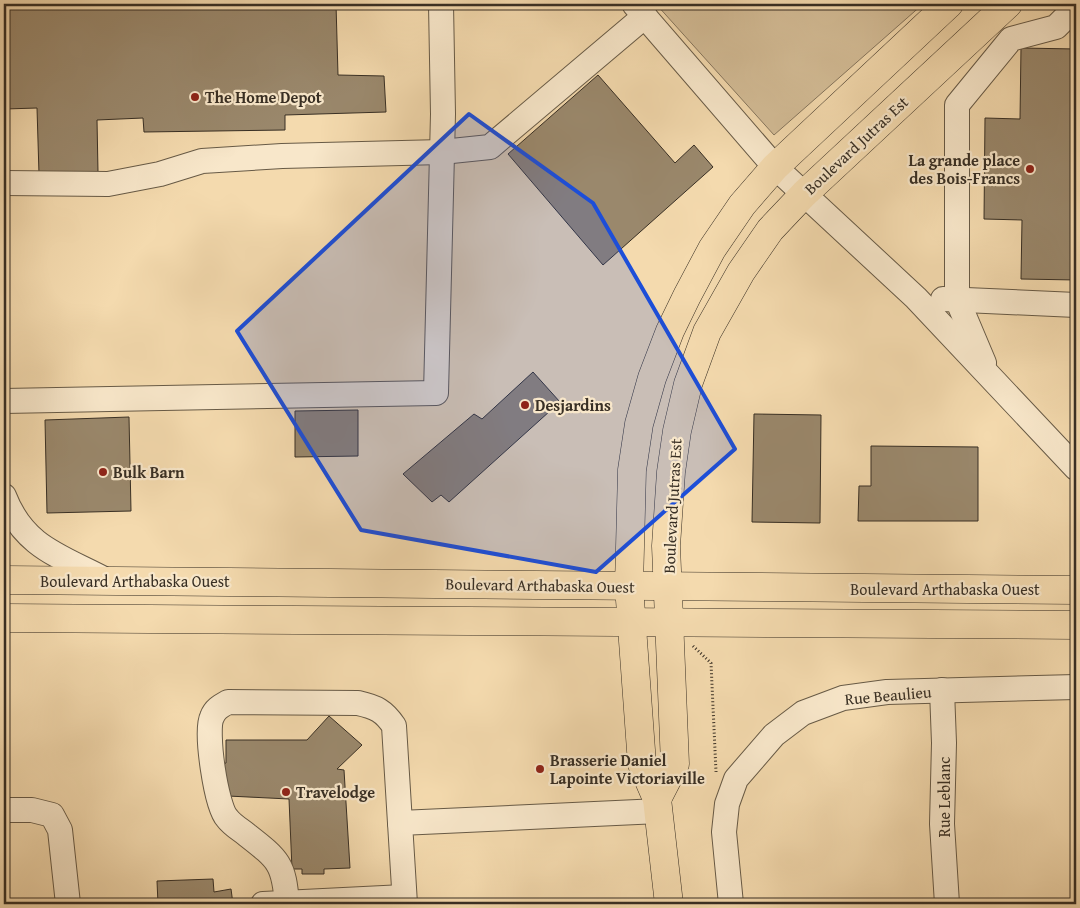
<svg xmlns="http://www.w3.org/2000/svg" width="1080" height="908" font-family="'Gentium Book Plus',serif">
	<style>
		.green { fill: #d4bd97; stroke: #86765e }
		.building { fill: #9a886c; stroke: #382f24 }
		.lines { fill: none; stroke-linecap: round; stroke-linejoin: round }
		.minor-casing { stroke: #675a46; stroke-width: 26 }
		.major-casing { stroke: #382f24; stroke-width: 29 }
		.path { stroke: #382f24; stroke-width: 3; stroke-dasharray: 1 2.5; stroke-linecap: butt }
		.minor { stroke: #f8e7ca; stroke-width: 24 }
		.major { stroke: #f4daae; stroke-width: 28 }
		.marked { fill: #1d4ed8; fill-opacity: 0.2; stroke: #1d4ed8; stroke-width: 4; stroke-linejoin: round }
		.poi-dot { fill: #8f2418; stroke: #f8e7ca; stroke-width: 2 }
		.labels { text-anchor: middle; stroke-width: 4.5; stroke-linejoin: round; paint-order: stroke }
		.poi-label { font-size: 16px; font-weight: bold; fill: #382f24; stroke: #f8e7ca; text-anchor: start }
		.street-label { font-size: 16px; fill: #382f24; stroke: #f8e7ca }
	</style>
	<rect width="100%" height="100%" fill="#f4daae"/>
	<filter id="stains"><feTurbulence type="fractalNoise" baseFrequency=".004" numOctaves="4"/><feColorMatrix values="0 0 0 0 .2 0 0 0 0 .09 0 0 0 0 .02 0 0 0 .5 -.17"/></filter>
	<radialGradient id="worn" r=".72"><stop offset=".6" stop-color="#630" stop-opacity="0"/><stop offset="1" stop-color="#630" stop-opacity=".3"/></radialGradient>
	<polygon class="green" points="656,4 923,4 774,135"/>
	<g class="building">
		<polygon points="4,4 336,4 338,75 384,76 386,112 285,115 285,130 144,132 143,118 97,120 98,172 39,174 37,108 5,109"/>
		<polygon points="1021,48 1076,49 1076,280 1021,279 1022,220 984,219 985,118 1020,119"/>
		<polygon points="598,75 675,163 694,145 713,167 603,265 508,154"/>
		<polygon points="533,372 560,402 449,502 441,495 432,502 403,474 474,414 482,419"/>
		<polygon points="358,410 358,456 295,457 295,411"/>
		<polygon points="754,414 821,415 820,523 752,522"/>
		<polygon points="129,417 131,511 47,513 45,420"/>
		<polygon points="871,446 978,447 978,521 858,521 859,486 871,486"/>
		<polygon points="329,716 362,745 337,769 344,770 350,868 324,869 324,874 302,874 302,869 292,869 289,799 228,796 219,765 226,763 226,740 307,740"/>
		<polygon points="213,879 214,892 231,889 233,904 158,904 157,881"/>
	</g>
	<g class="lines">
		<defs>
			<g id="minor">
				<polyline points="634,4 775,167 916,298 1076,468"/>
				<polyline points="4,183 108,184 160,174 202,161 282,156 442,152 490,147 645,16"/>
				<polyline points="943,299 1076,305"/>
				<polyline points="984,363 957,299 957,105 1011,39 1056,27 1076,7"/>
				<polyline points="4,401 436,393 443,114 441,4"/>
				<path d="M4,496C24,548 61,556 106,580"/>
				<polyline points="942,690 944,743 942,824 947,904"/>
				<polyline points="4,810 32,810 52,815 60,830 68,904"/>
				<polyline points="263,904 404,897"/>
				<path d="M287,904C284,864 279,860 247,835C241,830 232,825 227,818C216,806 205,731 212,717C215,709 221,706 228,702L358,703C376,707 384,711 394,726L400,823"/>
				<polyline points="405,904 400,823 659,811"/>
				<polyline points="731,904 724,832 727,804 736,779 774,735 803,713 843,698 887,692 1076,687"/>
			</g>
			<g id="major">
				<polyline points="4,580 1076,590"/>
				<polyline points="4,618 1076,625"/>
				<polyline points="657,799 675,764 666,546 671,472 677,431 688,384 707,332 741,272 770,230 804,194 1008,4"/>
				<polyline points="669,904 657,799 642,764 629,586 632,470 639,424 652,378 670,331 687,296 712,249 742,205 775,167 949,4"/>
			</g>
		</defs>
		<use href="#minor" class="minor-casing"/>
		<use href="#major" class="major-casing"/>
		<polyline class="path" points="693,646 711,663 716,772"/>
		<use href="#minor" class="minor"/>
		<use href="#major" class="major"/>
	</g>
	<path class="marked" d="M469,114L593,203L735,449L596,572L361,530L237,331Z"/>
	<g class="poi-dot">
		<circle cx="195" cy="97" r="5"/>
		<circle cx="1030" cy="169" r="5"/>
		<circle cx="525" cy="405" r="5"/>
		<circle cx="103" cy="472" r="5"/>
		<circle cx="540" cy="769" r="5"/>
		<circle cx="286" cy="792" r="5"/>
	</g>
	<g class="labels">
		<g class="poi-label">
			<text x="205" y="103">The Home Depot</text>
			<text x="1020" y="166" text-anchor="end">La grande place<tspan x="1020" dy="18">des Bois-Francs</tspan></text>
			<text x="535" y="411">Desjardins</text>
			<text x="113" y="478">Bulk Barn</text>
			<text x="550" y="766">Brasserie Daniel<tspan x="550" dy="18">Lapointe Victoriaville</tspan></text>
			<text x="296" y="798">Travelodge</text>
		</g>
		<g class="street-label">
			<text transform="translate(856 145) rotate(-43)" y="6">Boulevard Jutras Est</text>
			<text transform="translate(672 506) rotate(-87)" y="6">Boulevard Jutras Est</text>
			<text x="135" y="587">Boulevard Arthabaska Ouest</text>
			<text transform="translate(540 585) rotate(1)" y="6">Boulevard Arthabaska Ouest</text>
			<text x="945" y="595">Boulevard Arthabaska Ouest</text>
			<text transform="translate(888 695) rotate(-5)" y="6">Rue Beaulieu</text>
			<text transform="translate(944 797) rotate(-90)" y="6">Rue Leblanc</text>
		</g>
	</g>
	<rect width="1080" height="908" fill="none" stroke="#f4daae" stroke-width="20"/>
	<rect x="5" y="5" width="1070" height="898" fill="none" stroke="#382f24" stroke-width="2.5"/>
	<rect x="10" y="10" width="1060" height="888" fill="none" stroke="#382f24"/>
	<rect width="100%" height="100%" filter="url(#stains)"/>
	<rect width="100%" height="100%" fill="url(#worn)"/>
</svg>
